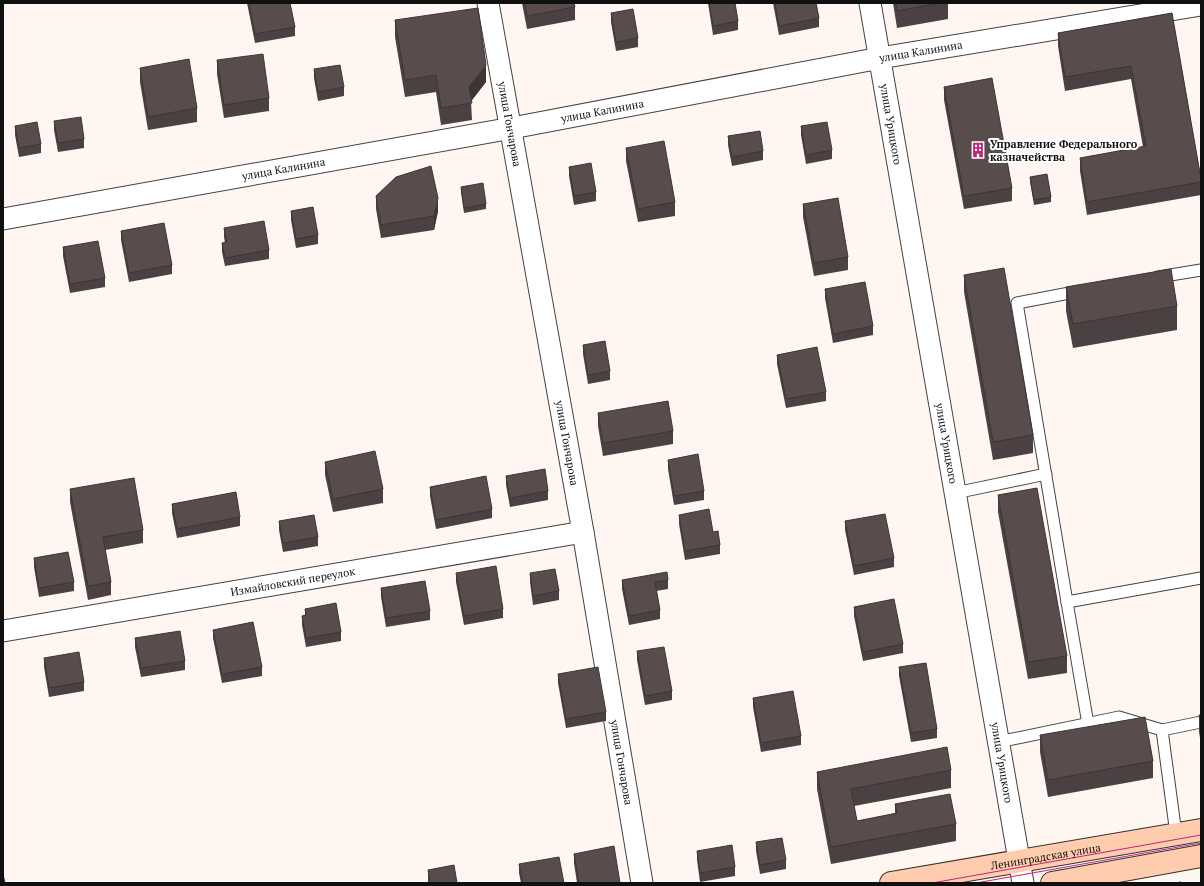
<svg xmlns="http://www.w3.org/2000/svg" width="1204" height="886" font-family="'PT Serif',serif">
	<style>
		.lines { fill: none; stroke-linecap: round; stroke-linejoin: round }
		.lane-casing { stroke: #434343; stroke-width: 13 }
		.street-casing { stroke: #434343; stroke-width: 23 }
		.secondary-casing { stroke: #323232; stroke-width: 24 }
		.lane { stroke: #fff; stroke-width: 11 }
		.street { stroke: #fff; stroke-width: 21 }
		.secondary { stroke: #ffccad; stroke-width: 22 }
		.tram { stroke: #c2257e; stroke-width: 1 }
		.wall { fill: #4c4142 }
		.shaded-wall { fill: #3e3536 }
		.building { fill: #584c4d; stroke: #3e3536 }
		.labels { text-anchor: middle; stroke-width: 4; stroke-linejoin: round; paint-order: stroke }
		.street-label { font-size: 11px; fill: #101010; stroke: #fff }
		.poi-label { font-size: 11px; font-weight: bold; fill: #101010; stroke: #fff; text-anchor: start }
	</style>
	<rect width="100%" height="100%" fill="#fff6f2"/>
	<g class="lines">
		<defs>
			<g id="lane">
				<polyline points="1158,277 1201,270"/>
				<polyline points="955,493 1046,474"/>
				<polyline points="1067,602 1017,303 1080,291"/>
				<polyline points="1088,724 1067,602 1201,578"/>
				<polyline points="998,742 1119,717 1162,730"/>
				<polyline points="1176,834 1162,730 1201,722"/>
			</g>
			<g id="street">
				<path id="s1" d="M488,3L583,532L642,883"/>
				<path id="s2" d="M870,3L1023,883"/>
				<path id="s3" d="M3,219L512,128L880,58L1201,5"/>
				<path id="s4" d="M3,631L583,532"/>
			</g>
			<g id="secondary">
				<path id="s5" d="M891,883L1201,830"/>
				<polyline points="1052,883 1201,856"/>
			</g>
		</defs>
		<use href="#lane" class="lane-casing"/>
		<use href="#street" class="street-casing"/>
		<use href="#secondary" class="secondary-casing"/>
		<use href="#lane" class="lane"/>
		<use href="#street" class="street"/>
		<use href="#secondary" class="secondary"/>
		<g class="tram">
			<polyline points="932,883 1201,835"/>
			<polyline points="976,883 1201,843"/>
		</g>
	</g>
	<g class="wall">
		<polygon points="247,3 290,3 295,27 295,36 255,43"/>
		<polygon points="522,3 574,3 575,7 575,20 527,29"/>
		<polygon points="708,3 735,3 738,21 738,30 713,35"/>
		<polygon points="773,3 816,3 819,18 819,27 779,35"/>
		<polygon points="893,3 948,3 948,19 897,28"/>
		<polygon points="611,13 638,38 638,47 616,51 611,22"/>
		<polygon points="1172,13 1201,179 1201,195 1087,215 1080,171 1080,158 1143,147 1131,79 1065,91 1058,46 1058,33"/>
		<polygon points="395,20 486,82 471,101 472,120 441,125 436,92 405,97 395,37"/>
		<polygon points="217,60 269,98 269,111 224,118 217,74"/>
		<polygon points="140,68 197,108 197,122 148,130 140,82"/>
		<polygon points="314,69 344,87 344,96 318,101 314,78"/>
		<polygon points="944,87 1012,188 1012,201 964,209 944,100"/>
		<polygon points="54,121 84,139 84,148 58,152 54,130"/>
		<polygon points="15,126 41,144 41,153 19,157 15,135"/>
		<polygon points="801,126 832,150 832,159 806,164 801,135"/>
		<polygon points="728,136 763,151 763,160 732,166 728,145"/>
		<polygon points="626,148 675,202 675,216 638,222 626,161"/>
		<polygon points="569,167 596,192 596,201 574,205 569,176"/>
		<polygon points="1030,177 1051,197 1051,202 1034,205 1030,182"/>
		<polygon points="461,187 486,204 486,209 464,213 461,192"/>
		<polygon points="376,196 438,211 434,230 381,238 376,209"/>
		<polygon points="803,204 848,257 848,270 814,276 803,217"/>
		<polygon points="291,211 318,235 318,244 296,248 291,220"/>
		<polygon points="224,228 269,250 269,259 225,266 222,252 222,243 225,243 224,237"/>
		<polygon points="121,231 172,265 172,274 129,282 121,240"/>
		<polygon points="63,247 105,278 105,287 70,293 63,256"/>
		<polygon points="964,275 1033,435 1033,453 993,460 964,292"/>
		<polygon points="1066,287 1177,306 1177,330 1073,348 1066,311"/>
		<polygon points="825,289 873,326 873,335 833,343 825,298"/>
		<polygon points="583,345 610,371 610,380 588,384 583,354"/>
		<polygon points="777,355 826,392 826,401 786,408 777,364"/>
		<polygon points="598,413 673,431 673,444 603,456 598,426"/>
		<polygon points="668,460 704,491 704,500 674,505 668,469"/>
		<polygon points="325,462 383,489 383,503 333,512 325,475"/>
		<polygon points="506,476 548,491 548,500 510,507 506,485"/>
		<polygon points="430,487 492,509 492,518 436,529 430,496"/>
		<polygon points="70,489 143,530 143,543 105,550 111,582 111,595 88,600 70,502"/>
		<polygon points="998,495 1067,656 1067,673 1028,679 998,512"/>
		<polygon points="172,504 240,517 240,526 177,538 172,513"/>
		<polygon points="679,515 713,532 720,545 720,554 685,560 679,524"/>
		<polygon points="279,521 318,537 318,546 283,552 279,530"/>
		<polygon points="845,521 894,558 894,567 854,575 845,530"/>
		<polygon points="34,558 74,582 74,591 39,597 34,567"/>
		<polygon points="456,573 503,609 503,618 464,625 456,582"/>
		<polygon points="530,573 559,591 559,600 533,605 530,582"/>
		<polygon points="622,580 668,580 668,589 656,591 660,610 660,619 629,625 622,589"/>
		<polygon points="381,588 430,611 430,620 386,627 381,597"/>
		<polygon points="854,607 903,644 903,653 863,661 854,616"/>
		<polygon points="305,609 341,632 341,641 306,647 302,625 302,616 305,615"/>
		<polygon points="213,630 262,667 262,676 222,683 213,638"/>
		<polygon points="135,638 185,661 185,670 141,677 135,647"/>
		<polygon points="637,651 672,691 672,700 645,705 637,660"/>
		<polygon points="44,658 84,682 84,691 49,697 44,667"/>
		<polygon points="899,667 937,729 937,738 911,742 899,676"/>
		<polygon points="558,674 606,712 606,721 566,728 558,683"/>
		<polygon points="753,698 801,736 801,745 761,752 753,707"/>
		<polygon points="1199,715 1201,715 1201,744 1199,732"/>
		<polygon points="1040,735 1153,761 1153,778 1048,797 1040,752"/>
		<polygon points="951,770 951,788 854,806 857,821 895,814 895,804 956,824 956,841 831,864 817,789 817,772"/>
		<polygon points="756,842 786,860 786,869 760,874 756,851"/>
		<polygon points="697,851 735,867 735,876 700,882 697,860"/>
		<polygon points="574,854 620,883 577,883 574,863"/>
		<polygon points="519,864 564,883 521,883 519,873"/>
		<polygon points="428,870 457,883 428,883"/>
	</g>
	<g class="shaded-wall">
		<polygon points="486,65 486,82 469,104 469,87"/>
		<polygon points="438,198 438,211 434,230 434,216"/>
	</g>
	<g class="building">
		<polygon points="249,3 290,3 295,27 255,34"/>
		<polygon points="525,3 574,3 575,7 527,16"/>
		<polygon points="709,3 735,3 738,21 713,26"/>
		<polygon points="775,3 816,3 819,18 779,26"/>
		<polygon points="896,3 939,3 897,11"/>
		<polygon points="478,8 486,65 469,87 472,103 441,108 436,75 405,80 395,20"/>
		<polygon points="633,9 638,38 616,42 611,13"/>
		<polygon points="1172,13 1201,179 1201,182 1087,202 1080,158 1146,146 1131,66 1065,77 1058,33"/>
		<polygon points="263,54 269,98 224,105 217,60"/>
		<polygon points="189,59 197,108 148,117 140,68"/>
		<polygon points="340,65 344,87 318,92 314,69"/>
		<polygon points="992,78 1012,188 964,196 944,87"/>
		<polygon points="81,117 84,139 58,143 54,121"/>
		<polygon points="37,122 41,144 19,148 15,126"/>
		<polygon points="827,122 832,150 806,155 801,126"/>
		<polygon points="760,131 763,151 732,157 728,136"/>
		<polygon points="664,141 675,202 638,209 626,148"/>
		<polygon points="591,163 596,192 574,196 569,167"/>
		<polygon points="431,166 438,198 434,216 381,225 376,196 396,177"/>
		<polygon points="1047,174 1051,197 1034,200 1030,177"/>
		<polygon points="483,183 486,204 464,208 461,187"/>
		<polygon points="838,198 848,257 814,263 803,204"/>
		<polygon points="313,207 318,235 296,239 291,211"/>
		<polygon points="264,221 269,250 225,258 222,243 227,242 224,228"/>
		<polygon points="164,223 172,265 129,273 121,231"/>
		<polygon points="98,241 105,278 70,284 63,247"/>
		<polygon points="1004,268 1033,435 993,442 964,275"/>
		<polygon points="1171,269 1177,306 1073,324 1066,287"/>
		<polygon points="865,282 873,326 833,334 825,289"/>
		<polygon points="605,341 610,371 588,375 583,345"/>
		<polygon points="817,347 826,392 786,399 777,355"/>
		<polygon points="668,401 673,431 603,443 598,413"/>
		<polygon points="375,451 383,489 333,499 325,462"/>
		<polygon points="698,454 704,491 674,496 668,460"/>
		<polygon points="545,469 548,491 510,498 506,476"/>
		<polygon points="486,476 492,509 436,520 430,487"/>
		<polygon points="134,478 143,530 103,537 111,582 88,586 70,489"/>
		<polygon points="1037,488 1067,656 1028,662 998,495"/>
		<polygon points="236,492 240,517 177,529 172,504"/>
		<polygon points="709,509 713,532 718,531 720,545 685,551 679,515"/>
		<polygon points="885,514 894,558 854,566 845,521"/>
		<polygon points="314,515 318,537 283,543 279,521"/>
		<polygon points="68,552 74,582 39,588 34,558"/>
		<polygon points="496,566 503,609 464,616 456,573"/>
		<polygon points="555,569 559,591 533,596 530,573"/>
		<polygon points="667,572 668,580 655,582 660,610 629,616 622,580"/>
		<polygon points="425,581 430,611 386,618 381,588"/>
		<polygon points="894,599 903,644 863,652 854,607"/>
		<polygon points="336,603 341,632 306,638 302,616 306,615 305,609"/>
		<polygon points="253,622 262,667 222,674 213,630"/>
		<polygon points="180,631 185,661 141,668 135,638"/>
		<polygon points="664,647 672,691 645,696 637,651"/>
		<polygon points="79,652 84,682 49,688 44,658"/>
		<polygon points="926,663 937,729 911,733 899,667"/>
		<polygon points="598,667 606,712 566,719 558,674"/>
		<polygon points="793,691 801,736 761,743 753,698"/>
		<polygon points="1199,715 1201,715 1201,727"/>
		<polygon points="1145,717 1153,761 1048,780 1040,735"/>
		<polygon points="947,747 951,770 851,789 857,821 897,813 895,804 950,794 956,824 831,847 817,772"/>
		<polygon points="782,838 786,860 760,865 756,842"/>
		<polygon points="732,845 735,867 700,873 697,851"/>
		<polygon points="614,846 620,883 579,883 574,854"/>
		<polygon points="559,857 564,883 523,883 519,864"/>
		<polygon points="454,865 457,883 430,883 428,870"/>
		<polygon points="3,874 5,883 3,883"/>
		<polygon points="1181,882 1182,883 1174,883"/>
	</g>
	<defs>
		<symbol id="building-bare" viewBox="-9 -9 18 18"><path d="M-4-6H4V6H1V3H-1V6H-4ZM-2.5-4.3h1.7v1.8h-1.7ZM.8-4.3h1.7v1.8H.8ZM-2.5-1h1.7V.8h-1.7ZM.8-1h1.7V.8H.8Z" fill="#c2257e" stroke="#fff" stroke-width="2.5" paint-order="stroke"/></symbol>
	</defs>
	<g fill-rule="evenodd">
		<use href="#building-bare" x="967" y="139" width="22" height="22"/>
	</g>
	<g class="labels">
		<g class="street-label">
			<text dy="4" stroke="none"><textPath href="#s3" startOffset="933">улица Калинина</textPath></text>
			<text dy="4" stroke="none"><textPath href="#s3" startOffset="609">улица Калинина</textPath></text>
			<text dy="4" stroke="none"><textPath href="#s1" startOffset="123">улица Гончарова</textPath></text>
			<text dy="4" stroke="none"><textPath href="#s2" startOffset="123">улица Урицкого</textPath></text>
			<text dy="4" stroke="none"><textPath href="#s3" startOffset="285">улица Калинина</textPath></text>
			<text dy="4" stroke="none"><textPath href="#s1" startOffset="447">улица Гончарова</textPath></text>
			<text dy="4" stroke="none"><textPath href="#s2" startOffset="447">улица Урицкого</textPath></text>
			<text dy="4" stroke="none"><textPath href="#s4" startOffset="294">Измайловский переулок</textPath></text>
			<text dy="4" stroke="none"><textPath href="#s1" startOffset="771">улица Гончарова</textPath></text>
			<text dy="4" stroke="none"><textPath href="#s2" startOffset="771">улица Урицкого</textPath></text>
			<text dy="4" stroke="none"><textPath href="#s5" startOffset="157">Ленинградская улица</textPath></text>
		</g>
		<g class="poi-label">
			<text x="990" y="148">Управление Федерального<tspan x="990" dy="13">казначейства</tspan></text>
		</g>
	</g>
	<rect width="1204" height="886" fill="none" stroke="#101010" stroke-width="8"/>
</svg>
